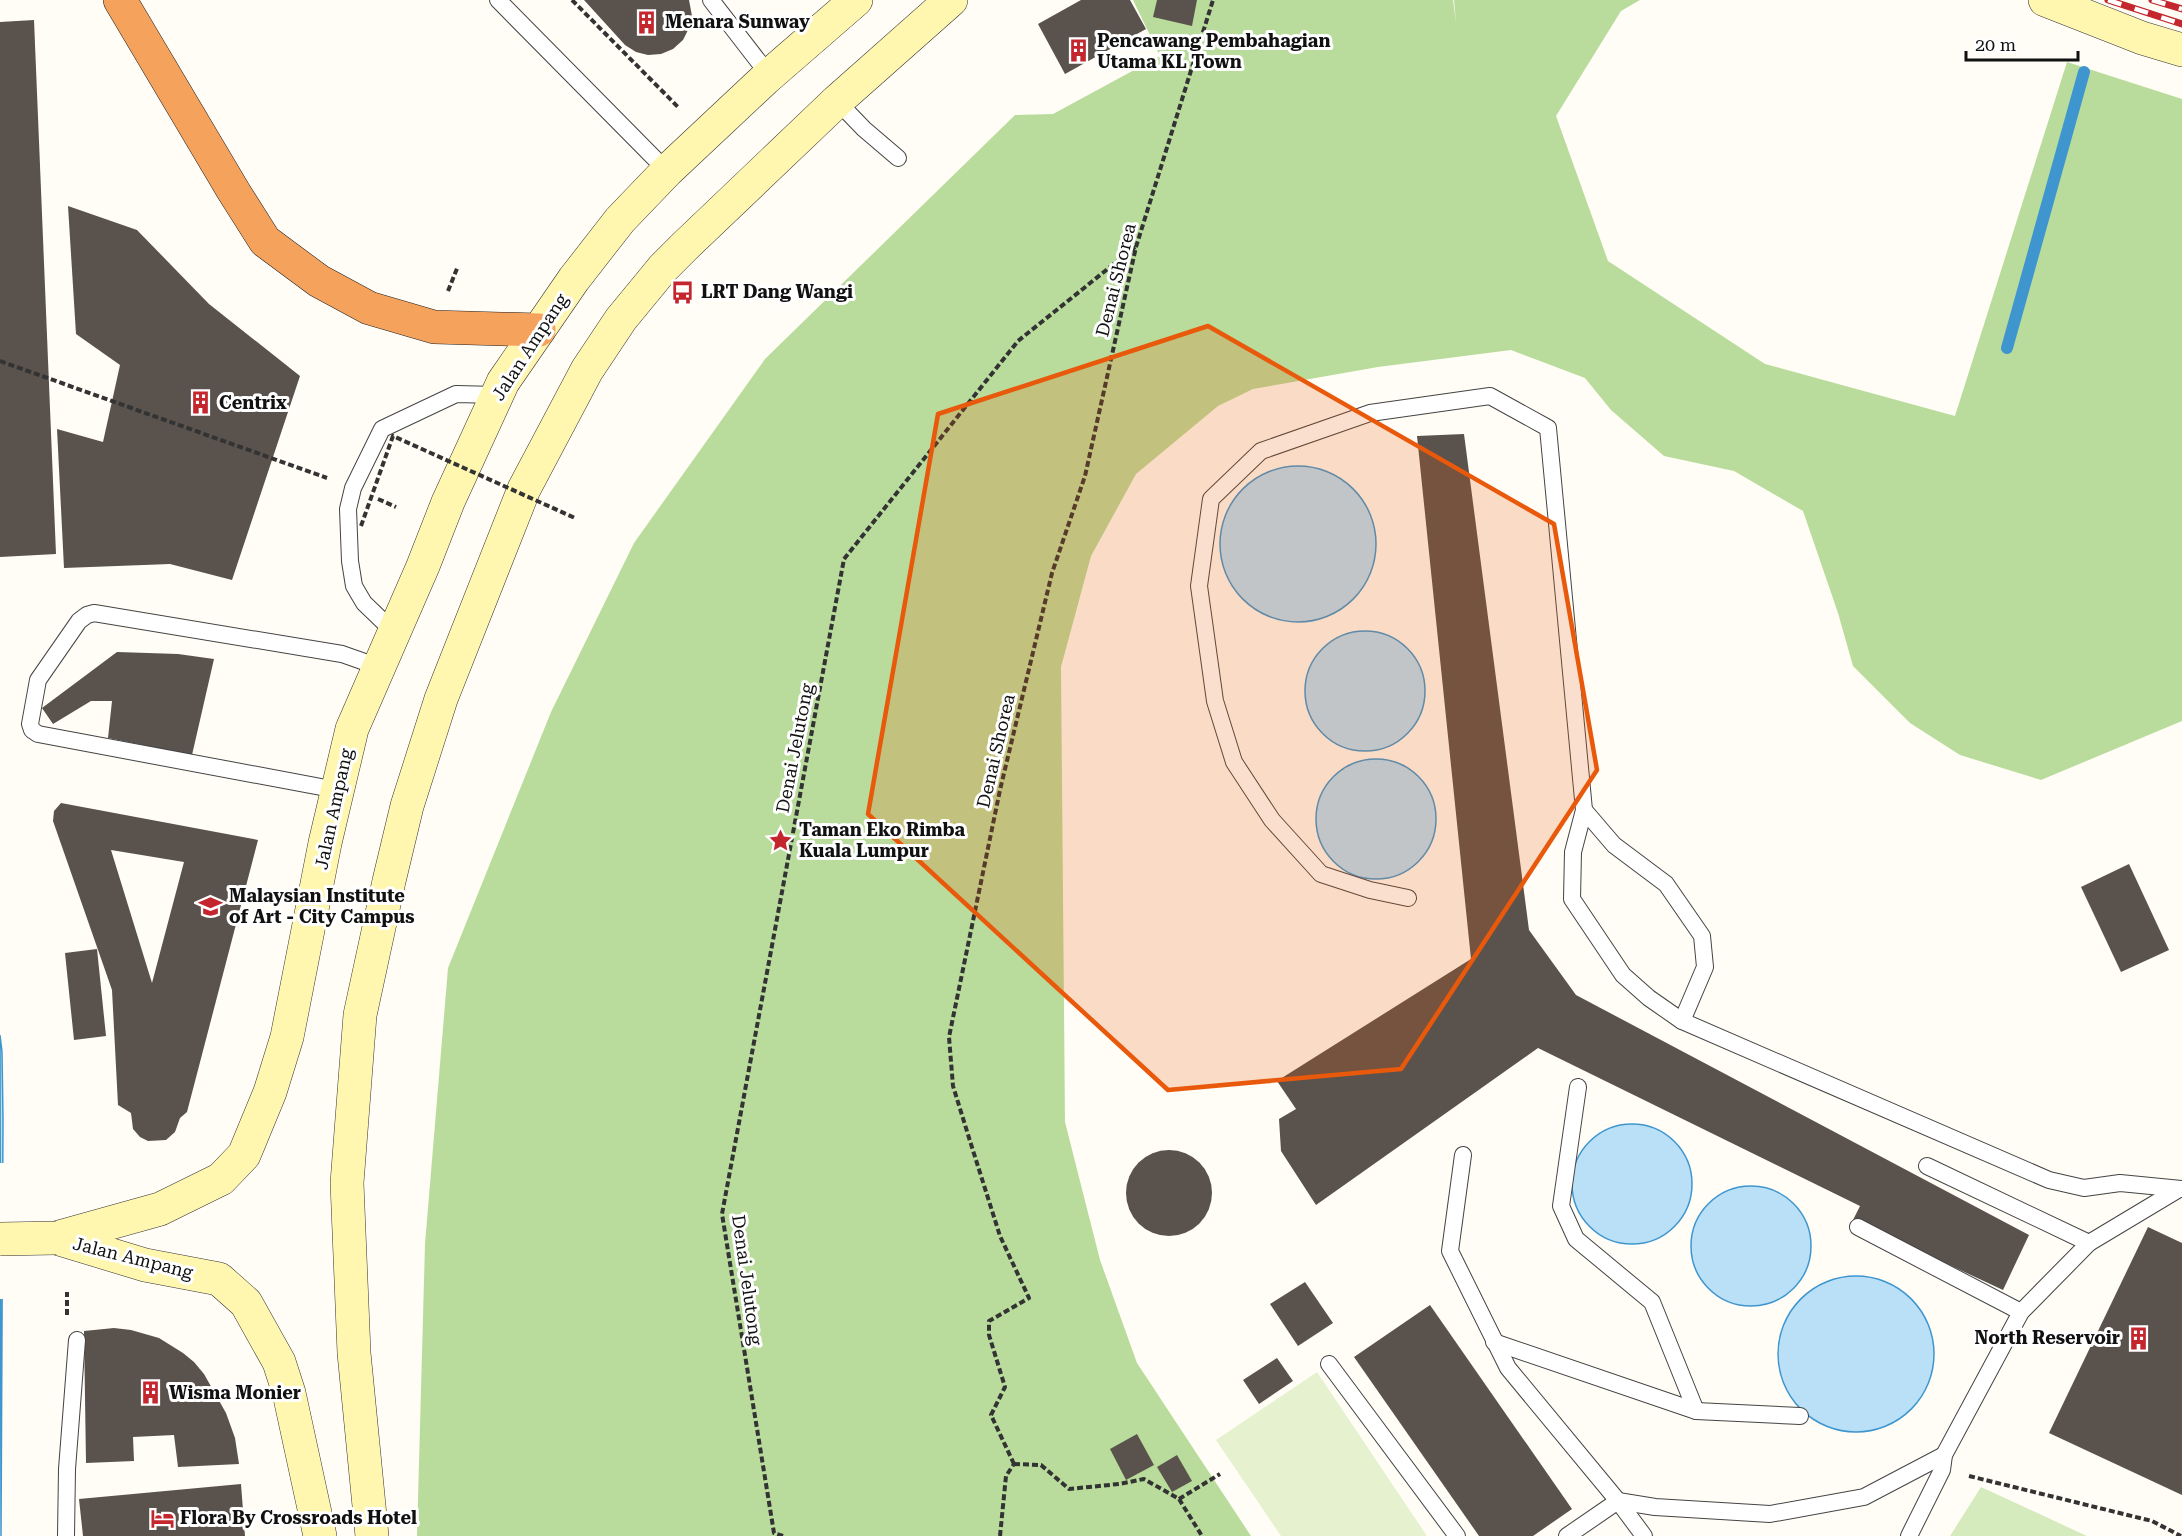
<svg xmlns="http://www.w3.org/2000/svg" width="2182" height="1536" font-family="'Roboto Serif',serif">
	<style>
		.green { fill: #d5ebbd }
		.forest { fill: #b9dc9c }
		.pitch { fill: #e6f2cf }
		.water { fill: #b9e0f7; stroke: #3f96cf; stroke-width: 1.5 }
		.pier { fill: #fffdf5 }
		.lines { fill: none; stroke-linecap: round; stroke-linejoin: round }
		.stream { stroke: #3f96cf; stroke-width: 12 }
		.building { fill: #5a524d; fill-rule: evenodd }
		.lane-casing { stroke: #444; stroke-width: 18 }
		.secondary-casing { stroke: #333; stroke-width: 34 }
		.highway-casing { stroke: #222; stroke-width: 34 }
		.path { stroke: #333; stroke-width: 4; stroke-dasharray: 6 3; stroke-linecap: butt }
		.lane { stroke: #fff; stroke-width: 16 }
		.secondary { stroke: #fff6b0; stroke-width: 33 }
		.highway { stroke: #f5a25d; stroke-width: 33 }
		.rail-casing { stroke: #c4262e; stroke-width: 7 }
		.rail { stroke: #fff; stroke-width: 4.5; stroke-dasharray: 14; stroke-linecap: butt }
		.secondary-bridge-casing { stroke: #333; stroke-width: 34; stroke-linecap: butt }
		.path-bridge { stroke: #333; stroke-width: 4; stroke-dasharray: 6 3; stroke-linecap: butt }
		.secondary-bridge { stroke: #fff6b0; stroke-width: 33 }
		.marked { fill: #e8590c; fill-opacity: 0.2; stroke: #e8590c; stroke-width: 4.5; stroke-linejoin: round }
		.labels { text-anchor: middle; stroke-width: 6; stroke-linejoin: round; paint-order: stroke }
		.poi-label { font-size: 18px; font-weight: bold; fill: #111; stroke: #fff; text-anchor: start }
		.street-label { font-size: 18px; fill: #111; stroke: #fff }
	</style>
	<rect width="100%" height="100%" fill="#fffdf5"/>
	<polygon class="green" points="1981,1487 2087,1536 1950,1536"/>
	<polygon class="forest" points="1133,0 1453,0 1456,22 1454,0 1640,0 1621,11 1556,116 1608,261 1765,364 1955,416 2067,62 2182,99 2182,721 2041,780 1960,755 1910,723 1853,666 1838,613 1803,511 1734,471 1664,456 1611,410 1585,378 1511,350 1378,367 1253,389 1218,406 1136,474 1091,556 1061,667 1065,1122 1100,1260 1137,1363 1251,1536 417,1536 425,1244 448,968 551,712 634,543 765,359 1015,115 1053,114 1160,56"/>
	<polygon class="pitch" points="1317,1372 1427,1536 1281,1536 1216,1440"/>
	<g class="water">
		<circle cx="1298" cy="544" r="78"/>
		<circle cx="1365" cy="691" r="60"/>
		<circle cx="1376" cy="819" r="60"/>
		<polygon points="0,1035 2,1052 3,1120 1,1536"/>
		<circle cx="1632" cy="1184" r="60"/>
		<circle cx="1751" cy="1246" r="60"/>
		<circle cx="1856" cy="1354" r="78"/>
	</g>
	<rect class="pier" x="0" y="1163" width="7" height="136"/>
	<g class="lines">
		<polyline class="stream" points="2007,348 2084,72"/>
	</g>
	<g class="building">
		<polygon points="584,0 689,0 692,16 689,28 683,40 673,49 661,54 648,55 636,52 625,45"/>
		<polygon points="1081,0 1130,0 1146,29 1065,74 1038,24"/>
		<polygon points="1157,0 1197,0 1192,26 1153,17"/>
		<polygon points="34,20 56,554 0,557 0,22"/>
		<polygon points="68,206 137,230 209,304 300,376 232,580 170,564 64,568 57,429 103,442 120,365 76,334"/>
		<polygon points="1464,434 1529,930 1576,995 2029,1235 2003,1290 1853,1220 1860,1206 1538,1048 1316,1205 1281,1151 1279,1119 1296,1109 1277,1081 1471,959 1417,436"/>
		<polygon points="117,652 178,654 214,659 192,755 108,738 112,701 91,701 53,724 42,708"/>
		<path d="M61,803L258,840L187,1112L180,1118L175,1132L166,1140L148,1141L140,1137L133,1129L131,1113L118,1105L112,990L53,821L54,811ZM111,850L184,862L152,983Z"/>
		<polygon points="2129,864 2169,950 2121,972 2081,887"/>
		<polygon points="97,949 106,1036 74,1040 65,953"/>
		<circle cx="1169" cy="1193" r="43"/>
		<polygon points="2148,1227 2182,1243 2182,1495 2049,1433"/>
		<polygon points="1305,1282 1333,1323 1298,1346 1270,1304"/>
		<polygon points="1430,1305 1572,1509 1533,1536 1479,1536 1354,1357"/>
		<polygon points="114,1328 131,1330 159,1338 183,1353 194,1362 204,1374 226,1413 235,1438 239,1464 178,1467 174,1435 133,1437 134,1461 86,1463 84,1331"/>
		<polygon points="1277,1358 1293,1381 1259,1404 1243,1380"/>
		<polygon points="1137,1434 1154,1465 1126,1480 1110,1449"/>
		<polygon points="1177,1455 1192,1481 1172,1492 1157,1467"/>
		<polygon points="241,1484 245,1536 83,1536 79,1499"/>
	</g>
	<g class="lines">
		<defs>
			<g id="lane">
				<polyline points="498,0 667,171"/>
				<polyline points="711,0 769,75"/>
				<polyline points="837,101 864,129 898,158"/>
				<polyline points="394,632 364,603 354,586 350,561 348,509 353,488 382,429 456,394 497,395"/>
				<polyline points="337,790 38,734 32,730 30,724 38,680 79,621 87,615 94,613 342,654 379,667"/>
				<polyline points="1584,810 1614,845 1666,884 1702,936 1705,967 1682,1021"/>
				<polyline points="1408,898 1370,890 1321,874 1272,820 1234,762 1215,701 1199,586 1211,499 1261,451 1370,413 1490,396 1548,428 1584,810 1573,852 1572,899 1623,975 1649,998 1682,1021 2049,1180 2084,1188 2120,1183 2182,1189"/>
				<polyline points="1578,1087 1561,1206 1576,1239 1652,1302 1696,1411"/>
				<polyline points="1463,1155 1450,1251 1508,1368 1618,1501 1644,1536"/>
				<polyline points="1927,1166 2089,1243"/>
				<polyline points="1858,1227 2021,1312"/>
				<polyline points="1494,1342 1696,1411 1800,1416"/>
				<polyline points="1329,1364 1457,1536"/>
				<polyline points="66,1536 67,1469 77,1340"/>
				<polyline points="1567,1536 1618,1501 1655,1507 1770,1514 1864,1497 1944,1455"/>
				<polyline points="1909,1536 1942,1470 1944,1455 2021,1312 2089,1243 2179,1189"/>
			</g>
			<g id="secondary">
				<polyline points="2045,0 2142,38 2182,50"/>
				<polyline points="56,1238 160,1209 221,1179 244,1155 270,1092 287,1037 325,843 352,729 423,566 448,502 503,382 574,279 620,220 667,171 765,79 856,0"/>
				<polyline points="56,1238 145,1265 219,1279 246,1303 279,1362 289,1393 320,1536"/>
				<polyline points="372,1536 354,1353 347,1183 360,1015 389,881 407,806 441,699 524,489 587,370 621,319 663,268 685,246 837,101 951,0"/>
			</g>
			<polyline id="highway" points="120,0 234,192 265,241 319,281 369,308 434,327 539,330"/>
		</defs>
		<use href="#lane" class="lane-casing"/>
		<use href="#secondary" class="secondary-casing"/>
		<use href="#highway" class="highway-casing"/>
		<g class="path">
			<polyline points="572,0 679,108"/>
			<polyline points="448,291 458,266"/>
			<polyline points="0,361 327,478"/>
			<polyline points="378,499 396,507"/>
			<polyline points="67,1315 67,1292"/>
			<polyline points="1014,1464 991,1415 1005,1387 989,1335 989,1321 1029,1298 1000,1236 970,1141 953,1086 949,1037 1000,790 1052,573 1085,476 1136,247 1213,0"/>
			<polyline points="1014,1464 1041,1465 1069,1489 1119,1484 1144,1479 1179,1499 1202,1536"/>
			<polyline points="1969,1476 2152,1521 2181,1536"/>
			<polyline points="1179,1499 1220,1474"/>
			<polyline points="783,1536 774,1533 722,1214 844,559 1018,341 1135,247"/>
			<polyline points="1000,1536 1006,1476 1014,1464"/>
		</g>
		<use href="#lane" class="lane"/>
		<use href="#secondary" class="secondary"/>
		<use href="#highway" class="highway"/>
		<defs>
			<g id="rail">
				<polyline points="2108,0 2182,24"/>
				<polyline points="2152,0 2182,9"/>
			</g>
		</defs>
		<use href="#rail" class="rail-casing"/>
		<use href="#rail" class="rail"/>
		<defs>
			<polyline id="secondary-bridge" points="0,1239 56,1238"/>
		</defs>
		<use href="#secondary-bridge" class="secondary-bridge-casing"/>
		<polyline class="path-bridge" points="361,526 393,436 575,518"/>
		<use href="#secondary-bridge" class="secondary-bridge"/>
	</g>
	<path class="marked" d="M1208,326L1554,524L1597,770L1401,1069L1168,1090L868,814L938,414Z"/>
	<defs>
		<symbol id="building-bare" viewBox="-9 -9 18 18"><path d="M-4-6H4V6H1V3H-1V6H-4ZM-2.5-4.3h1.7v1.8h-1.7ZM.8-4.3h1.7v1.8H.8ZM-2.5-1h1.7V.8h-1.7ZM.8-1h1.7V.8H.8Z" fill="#c4262e" stroke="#fff" stroke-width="2.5" paint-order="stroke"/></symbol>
		<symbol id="bus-bare" viewBox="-9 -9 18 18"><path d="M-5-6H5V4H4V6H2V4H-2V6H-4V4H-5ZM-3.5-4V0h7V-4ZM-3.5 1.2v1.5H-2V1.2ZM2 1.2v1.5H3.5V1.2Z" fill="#c4262e" stroke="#fff" stroke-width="2.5" paint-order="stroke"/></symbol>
		<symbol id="sight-bare" viewBox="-9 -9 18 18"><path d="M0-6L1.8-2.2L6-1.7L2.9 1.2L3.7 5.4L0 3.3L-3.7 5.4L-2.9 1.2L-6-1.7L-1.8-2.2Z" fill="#c4262e" stroke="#fff" stroke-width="2.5" paint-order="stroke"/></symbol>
		<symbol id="school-bare" viewBox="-9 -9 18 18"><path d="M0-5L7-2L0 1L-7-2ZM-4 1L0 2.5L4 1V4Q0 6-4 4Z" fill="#c4262e" stroke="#fff" stroke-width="2.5" paint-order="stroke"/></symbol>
		<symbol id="hotel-bare" viewBox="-9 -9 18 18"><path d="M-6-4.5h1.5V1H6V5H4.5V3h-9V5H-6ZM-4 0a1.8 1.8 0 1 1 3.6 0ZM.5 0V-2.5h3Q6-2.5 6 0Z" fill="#c4262e" stroke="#fff" stroke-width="2.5" paint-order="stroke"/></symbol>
	</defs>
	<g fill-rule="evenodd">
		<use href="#building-bare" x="630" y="6" width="33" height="33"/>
		<use href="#building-bare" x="1062" y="34" width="33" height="33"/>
		<use href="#bus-bare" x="666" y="276" width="33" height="33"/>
		<use href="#building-bare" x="184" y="386" width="33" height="33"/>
		<use href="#sight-bare" x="764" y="824" width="33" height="33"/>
		<use href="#school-bare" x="194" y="890" width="33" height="33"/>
		<use href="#building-bare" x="2122" y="1322" width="33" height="33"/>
		<use href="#building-bare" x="134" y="1376" width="33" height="33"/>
		<use href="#hotel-bare" x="146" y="1502" width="33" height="33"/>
	</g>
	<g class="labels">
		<g class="poi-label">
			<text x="665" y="28">Menara Sunway</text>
			<text x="1097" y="47">Pencawang Pembahagian<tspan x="1097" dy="21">Utama KL Town</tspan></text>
			<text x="701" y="298">LRT Dang Wangi</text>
			<text x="219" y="409">Centrix</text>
			<text x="799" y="836">Taman Eko Rimba<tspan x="799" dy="21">Kuala Lumpur</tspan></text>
			<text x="229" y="902">Malaysian Institute<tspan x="229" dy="21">of Art - City Campus</tspan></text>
			<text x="2120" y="1344" text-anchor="end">North Reservoir</text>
			<text x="169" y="1399">Wisma Monier</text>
			<text x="180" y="1524">Flora By Crossroads Hotel</text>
		</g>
		<g class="street-label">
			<text transform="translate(1116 280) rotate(-76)" y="6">Denai Shorea</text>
			<text transform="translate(530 347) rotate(-57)" y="6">Jalan Ampang</text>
			<text transform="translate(795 748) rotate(-79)" y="6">Denai Jelutong</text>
			<text transform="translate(996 751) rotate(-77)" y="6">Denai Shorea</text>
			<text transform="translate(334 809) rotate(-78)" y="6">Jalan Ampang</text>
			<text transform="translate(133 1258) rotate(14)" y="6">Jalan Ampang</text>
			<text transform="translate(747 1280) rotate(82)" y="6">Denai Jelutong</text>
		</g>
	</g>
	<path d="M1966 51v9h112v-9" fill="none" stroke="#111111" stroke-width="3"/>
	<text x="1975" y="51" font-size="18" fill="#111111" stroke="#ffffff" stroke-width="4.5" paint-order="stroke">20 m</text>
</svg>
